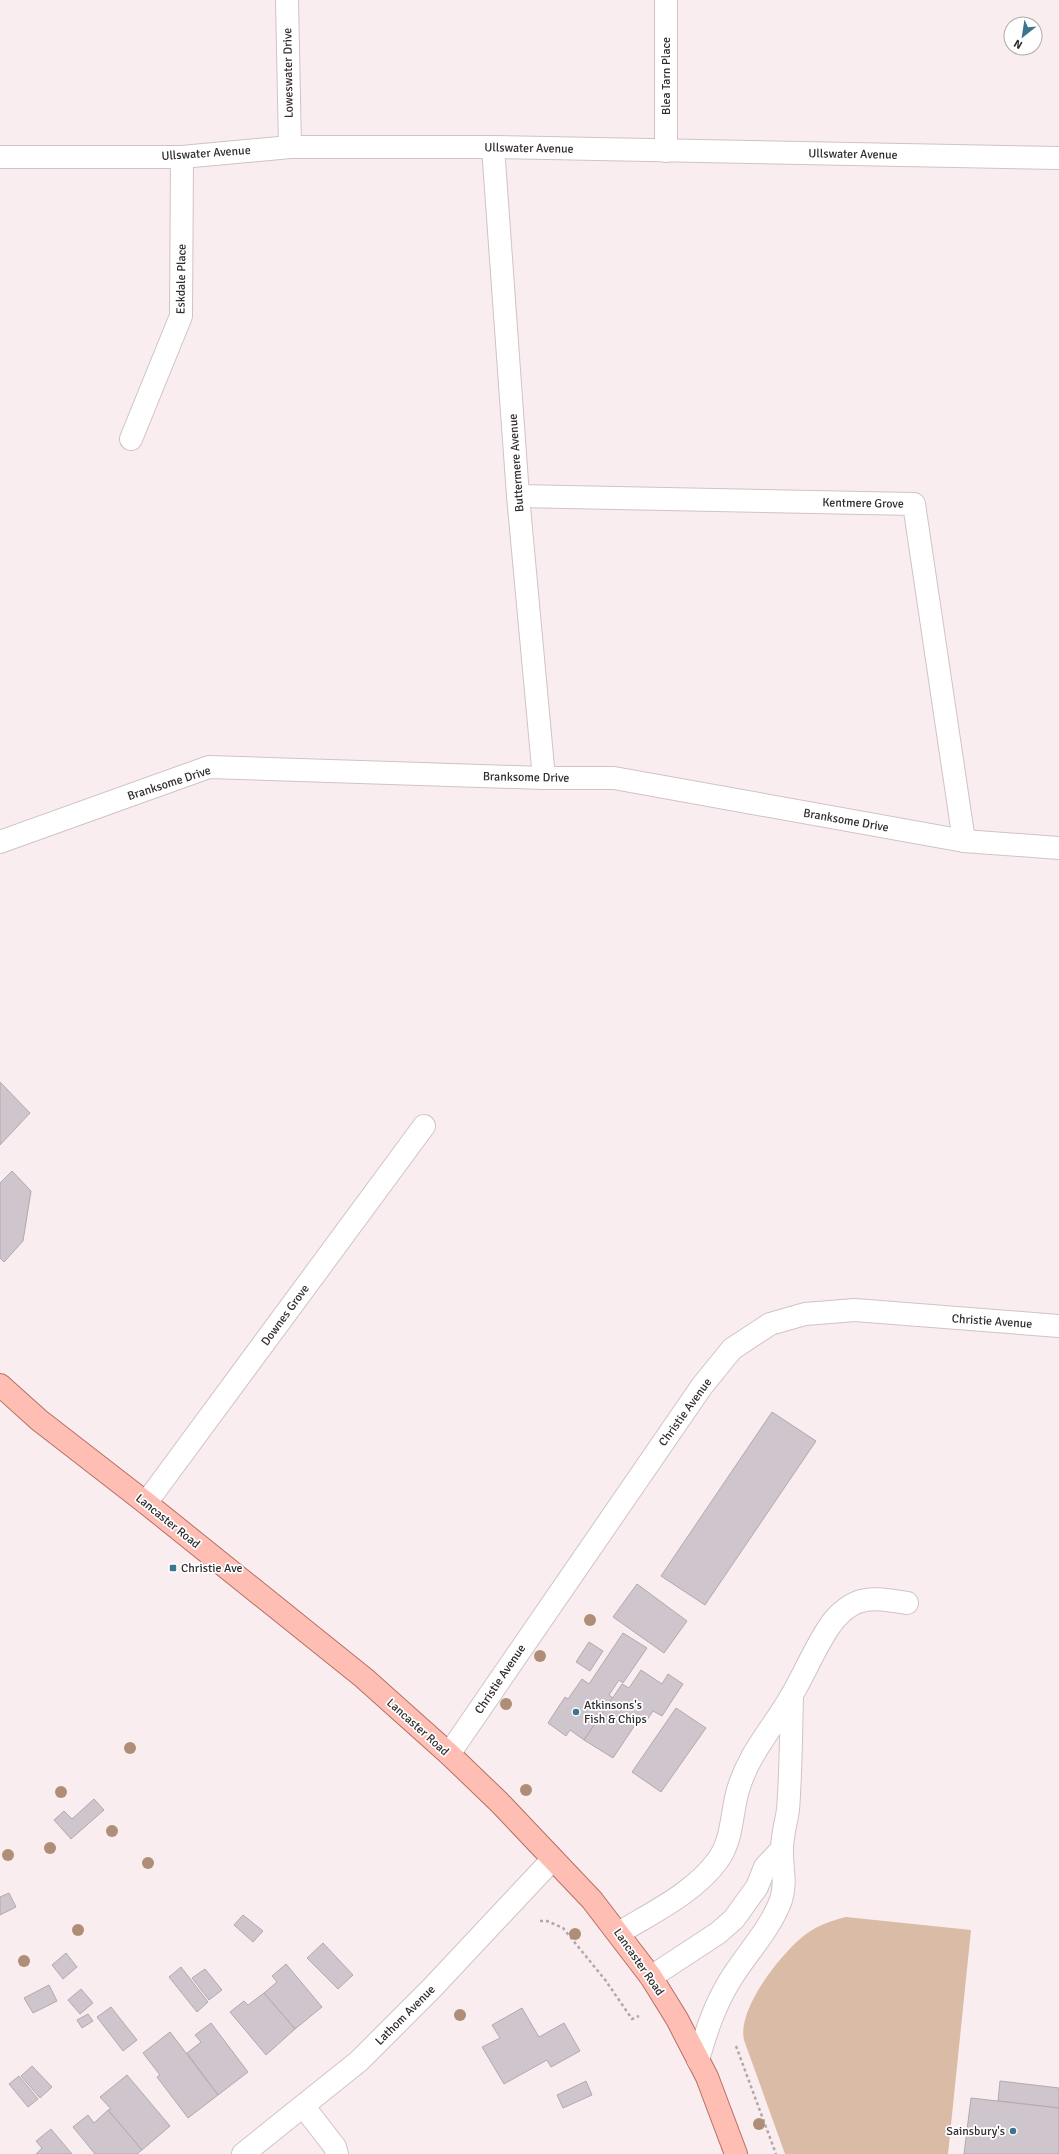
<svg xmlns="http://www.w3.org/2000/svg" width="1059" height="2154" font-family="Signika,sans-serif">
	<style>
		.green { fill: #dabba5 }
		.building { fill: #cfc5cc; stroke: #b2a9af }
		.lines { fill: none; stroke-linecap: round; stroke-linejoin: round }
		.minor-casing { stroke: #d0c3c6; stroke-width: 24 }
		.major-casing { stroke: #b76f64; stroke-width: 24 }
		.path { stroke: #b1a7a9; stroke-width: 2.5; stroke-dasharray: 3 3; stroke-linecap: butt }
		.minor { stroke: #fff; stroke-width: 22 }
		.major { stroke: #ffbeb4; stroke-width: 22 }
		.tree { fill: #af8e78 }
		.poi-dot { fill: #3c758e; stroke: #fff; stroke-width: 1.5 }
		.labels { text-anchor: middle; stroke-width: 3.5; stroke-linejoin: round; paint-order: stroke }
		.street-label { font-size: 12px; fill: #312c2d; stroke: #fff }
		.poi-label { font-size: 12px; fill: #312c2d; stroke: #fff; text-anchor: start }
	</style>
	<rect width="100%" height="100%" fill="#faedf0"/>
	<path class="green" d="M846,1917L971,1930L948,2154H785L744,2040C737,2010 778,1958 800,1939C813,1927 830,1921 846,1917Z"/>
	<g class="building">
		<polygon points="0,1082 30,1113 0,1145"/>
		<polygon points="12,1171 31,1191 23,1241 4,1262 0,1258 0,1183"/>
		<polygon points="772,1412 816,1441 705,1605 661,1576"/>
		<polygon points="637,1584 687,1621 664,1653 613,1617"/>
		<polygon points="623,1633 647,1648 623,1683 619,1680 609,1695 613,1698 584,1740 570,1730 566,1736 548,1723 565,1697 568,1699 582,1679 589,1684"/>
		<polygon points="589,1642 603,1651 590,1671 576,1662"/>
		<polygon points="641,1670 662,1684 668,1674 683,1684 662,1716 653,1711 647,1720 641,1716 613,1758 584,1740 622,1684 629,1688"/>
		<polygon points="676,1708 706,1728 661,1792 632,1772"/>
		<polygon points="94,1799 104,1810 71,1839 54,1820 64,1811 72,1819"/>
		<polygon points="9,1893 16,1907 0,1915 0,1897"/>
		<polygon points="243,1915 263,1931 253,1942 234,1925"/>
		<polygon points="323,1943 353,1975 338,1989 307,1958"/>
		<polygon points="66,1953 77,1967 63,1979 52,1965"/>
		<polygon points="286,1964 322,2007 295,2029 264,1993 277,1982 272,1976"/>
		<polygon points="181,1967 208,2002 197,2012 169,1977"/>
		<polygon points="205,1969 222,1990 209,2000 192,1978"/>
		<polygon points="49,1985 57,2001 33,2013 24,1998"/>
		<polygon points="81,1989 93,2003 80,2014 68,2000"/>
		<polygon points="264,1993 295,2029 266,2055 230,2012 244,2001 248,2005"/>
		<polygon points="111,2007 137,2040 123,2051 97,2017"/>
		<polygon points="522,2008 539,2037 564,2023 580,2051 551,2067 547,2060 504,2084 482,2047 500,2038 492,2025"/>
		<polygon points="88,2014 93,2021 82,2028 77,2020"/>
		<polygon points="211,2023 248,2072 218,2095 187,2053 201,2042 195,2035"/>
		<polygon points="170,2032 218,2095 188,2118 157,2077 160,2075 143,2053"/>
		<polygon points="32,2066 52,2087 40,2098 21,2076"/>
		<polygon points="127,2075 170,2126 142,2150 108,2110 111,2109 100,2097"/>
		<polygon points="19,2076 38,2099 28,2107 9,2084"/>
		<polygon points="586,2081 592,2095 563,2108 557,2095"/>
		<polygon points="1000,2081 1059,2088 1059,2108 998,2101"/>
		<polygon points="971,2098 1059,2108 1059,2154 964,2154"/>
		<polygon points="108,2110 142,2150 137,2154 95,2154 73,2127 88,2115 94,2123"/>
		<polygon points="51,2129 72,2154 36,2154 42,2148 36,2141"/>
	</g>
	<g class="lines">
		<defs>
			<g id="minor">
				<polyline points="287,0 290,147"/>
				<polyline points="666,0 666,151"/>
				<polyline points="493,147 518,496 544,778"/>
				<polyline points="0,157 182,157 290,147 493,147 1059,158"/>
				<polyline points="131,439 181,316 182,157"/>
				<polyline points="518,496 914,504 964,841"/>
				<polyline points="0,842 209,767 544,778 614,778 964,841 1059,848"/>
				<polyline points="146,1503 424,1126"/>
				<polyline points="449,1754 702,1386 732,1349 770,1324 805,1314 855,1310 1059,1326"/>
				<path d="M619,1933C653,1912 694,1893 718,1860C733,1839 731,1814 738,1790C749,1752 774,1727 793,1693C805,1672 815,1648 829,1627C835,1617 847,1606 858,1602C873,1596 892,1601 907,1603"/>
				<polyline points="651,1977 718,1933 734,1919 757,1887 765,1867 782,1849"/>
				<path d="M698,2060C706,2032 714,2007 729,1982C745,1955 770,1930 781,1900C787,1881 781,1867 782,1849C782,1836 786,1823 788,1810C791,1771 791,1733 792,1695"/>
				<polyline points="304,2107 335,2147 337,2154"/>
				<polyline points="243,2154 359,2061 431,1989 552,1860"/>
			</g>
			<polyline id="major" points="0,1385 39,1420 146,1503 364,1678 449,1754 499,1802 592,1900 651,1977 677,2019 707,2077 736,2154"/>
		</defs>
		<use href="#minor" class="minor-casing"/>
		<use href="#major" class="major-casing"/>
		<g class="path">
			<polyline points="540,1921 547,1921 563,1928 606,1981 632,2019 639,2016"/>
			<polyline points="736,2046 776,2154"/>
		</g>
		<use href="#minor" class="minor"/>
		<use href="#major" class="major"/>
	</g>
	<g class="tree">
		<circle cx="590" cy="1620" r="6"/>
		<circle cx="540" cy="1656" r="6"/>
		<circle cx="506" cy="1704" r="6"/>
		<circle cx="130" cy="1748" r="6"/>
		<circle cx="526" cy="1790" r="6"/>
		<circle cx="61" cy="1792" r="6"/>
		<circle cx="112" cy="1831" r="6"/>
		<circle cx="50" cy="1848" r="6"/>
		<circle cx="8" cy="1855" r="6"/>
		<circle cx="148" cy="1863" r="6"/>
		<circle cx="78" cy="1930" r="6"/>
		<circle cx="575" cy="1934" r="6"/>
		<circle cx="24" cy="1961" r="6"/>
		<circle cx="460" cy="2015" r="6"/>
		<circle cx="759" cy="2124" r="6"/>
	</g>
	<g class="poi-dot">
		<rect x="169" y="1564" width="8" height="8" rx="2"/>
		<circle cx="576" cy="1712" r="4"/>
		<circle cx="1013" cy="2131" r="4"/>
	</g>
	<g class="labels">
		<g class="street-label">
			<text transform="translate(288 73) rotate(-91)" y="4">Loweswater Drive</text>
			<text transform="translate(666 76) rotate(-90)" y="4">Blea Tarn Place</text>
			<text transform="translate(529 148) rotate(1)" y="4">Ullswater Avenue</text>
			<text transform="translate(206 153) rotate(-4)" y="4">Ullswater Avenue</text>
			<text transform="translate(853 154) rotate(1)" y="4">Ullswater Avenue</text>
			<text transform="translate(181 279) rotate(-89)" y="4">Eskdale Place</text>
			<text transform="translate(516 463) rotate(-94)" y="4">Buttermere Avenue</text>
			<text transform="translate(863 503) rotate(1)" y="4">Kentmere Grove</text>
			<text transform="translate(526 777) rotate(1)" y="4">Branksome Drive</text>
			<text transform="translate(169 783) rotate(-18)" y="4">Branksome Drive</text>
			<text transform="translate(846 820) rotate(10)" y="4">Branksome Drive</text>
			<text transform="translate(285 1315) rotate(-54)" y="4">Downes Grove</text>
			<text transform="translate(992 1321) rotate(4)" y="4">Christie Avenue</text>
			<text transform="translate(685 1412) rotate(-54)" y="4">Christie Avenue</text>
			<text transform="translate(168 1521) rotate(39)" y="4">Lancaster Road</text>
			<text transform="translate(500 1679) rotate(-56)" y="4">Christie Avenue</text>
			<text transform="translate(418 1727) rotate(42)" y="4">Lancaster Road</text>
			<text transform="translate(639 1962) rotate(55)" y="4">Lancaster Road</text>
			<text transform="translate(405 2015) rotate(-45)" y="4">Lathom Avenue</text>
		</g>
		<g class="poi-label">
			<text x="181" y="1572">Christie Ave</text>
			<text x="584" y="1709">Atkinsons's<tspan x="584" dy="14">Fish &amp; Chips</tspan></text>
			<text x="1005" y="2135" text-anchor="end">Sainsbury's</text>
		</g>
	</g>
	<g transform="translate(1023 36) rotate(210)"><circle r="19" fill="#ffffff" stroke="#adabab"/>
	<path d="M0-3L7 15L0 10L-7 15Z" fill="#3c758e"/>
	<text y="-6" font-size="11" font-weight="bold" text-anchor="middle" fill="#312c2d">N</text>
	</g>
</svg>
